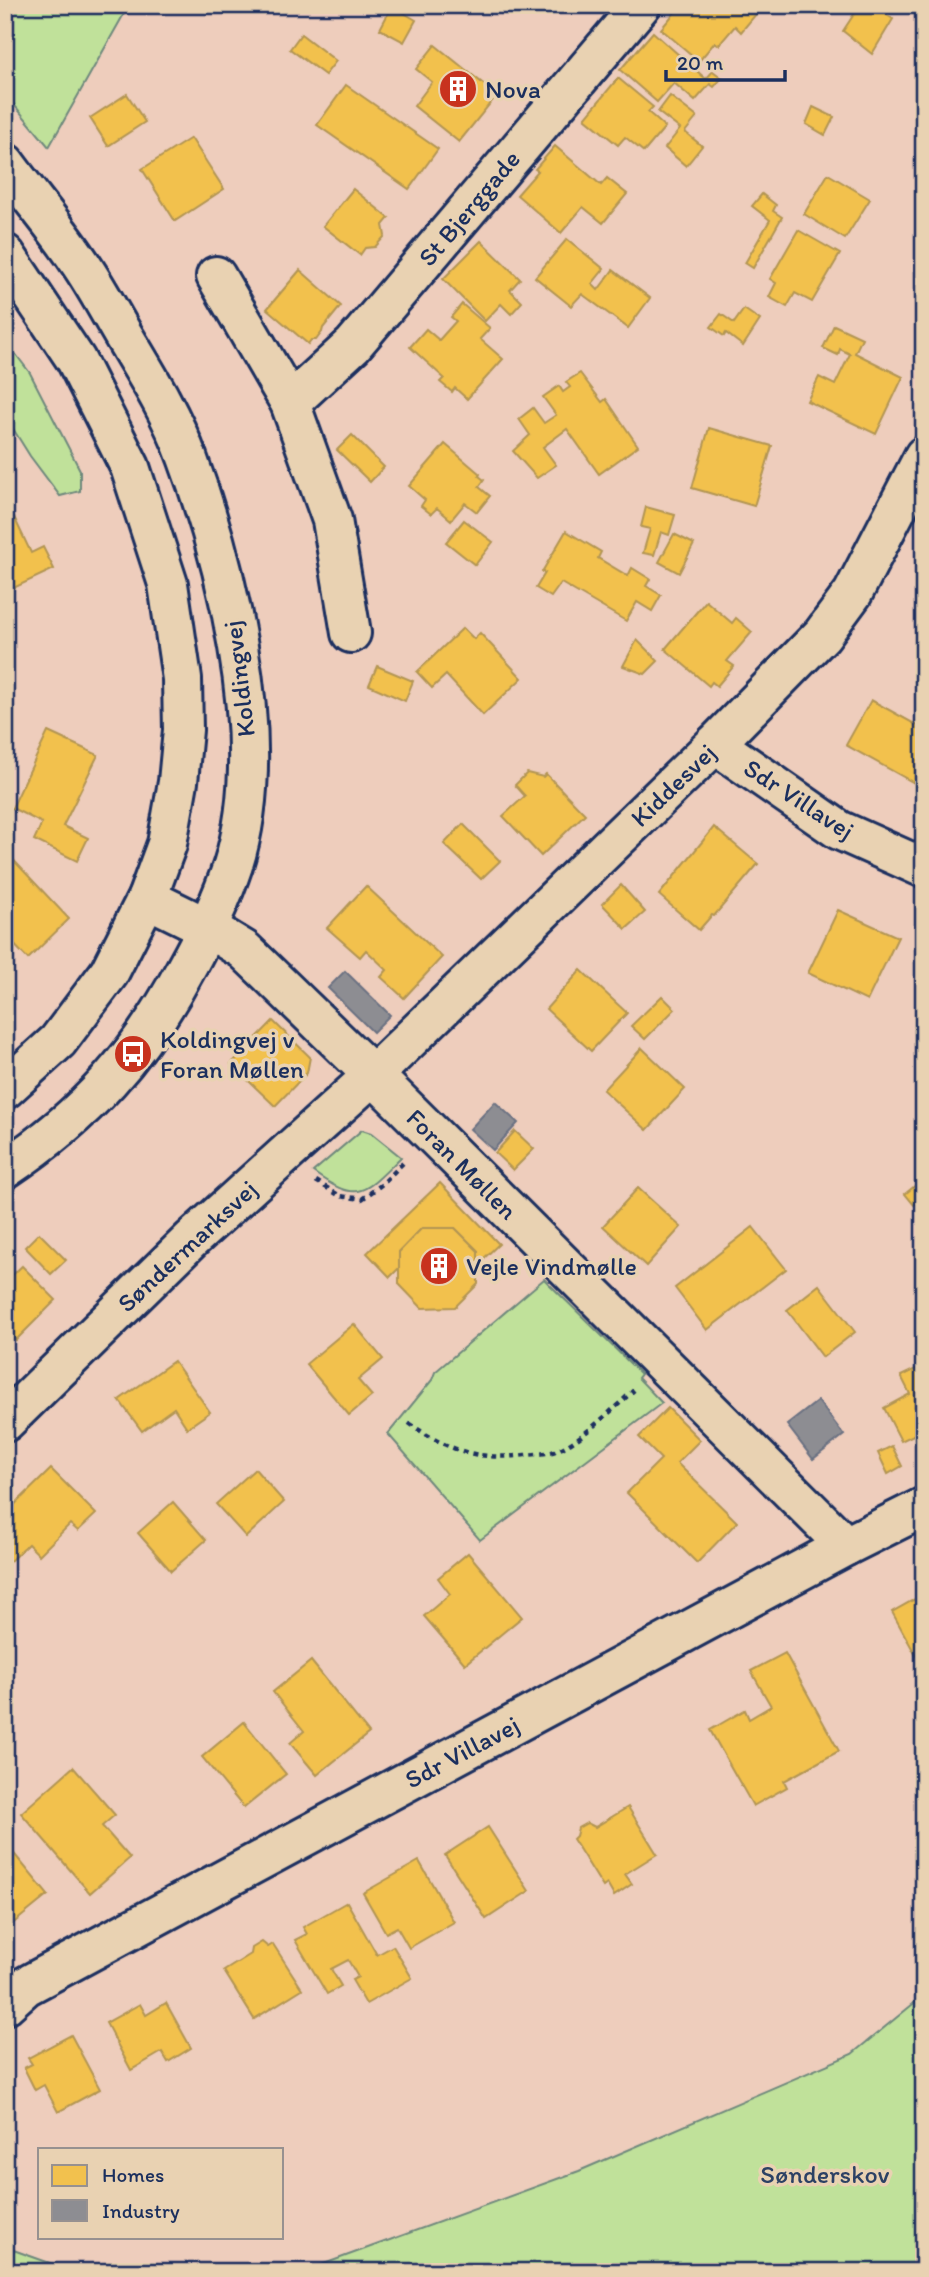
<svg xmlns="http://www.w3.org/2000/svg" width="929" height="2277" font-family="Itim,sans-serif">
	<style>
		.green { fill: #c0e19a; stroke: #6e887c; stroke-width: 2 }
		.homes { fill: #f2c14e; stroke: #b29553; stroke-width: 2 }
		.industry { fill: #8d8d92; stroke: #6b7182; stroke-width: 2 }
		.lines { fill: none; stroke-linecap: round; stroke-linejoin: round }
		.street-casing { stroke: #1b2f5e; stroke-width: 44 }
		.secondary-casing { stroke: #1b2f5e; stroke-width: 44 }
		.path { stroke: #1b2f5e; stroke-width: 4.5; stroke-dasharray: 5 5; stroke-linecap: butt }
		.street { stroke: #e9d2b2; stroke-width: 38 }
		.secondary { stroke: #e9d2b2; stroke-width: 38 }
		.labels { text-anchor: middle; stroke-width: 7; stroke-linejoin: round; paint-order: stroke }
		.poi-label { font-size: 26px; fill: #1b2f5e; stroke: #e9d2b2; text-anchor: start }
		.street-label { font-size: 26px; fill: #1b2f5e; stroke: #e9d2b2 }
		.park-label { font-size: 26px; fill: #2c4164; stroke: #e9d2b2 }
	</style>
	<rect width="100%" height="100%" fill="#eecdbc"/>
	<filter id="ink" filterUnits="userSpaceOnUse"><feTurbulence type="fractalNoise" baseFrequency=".0143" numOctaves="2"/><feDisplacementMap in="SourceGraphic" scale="14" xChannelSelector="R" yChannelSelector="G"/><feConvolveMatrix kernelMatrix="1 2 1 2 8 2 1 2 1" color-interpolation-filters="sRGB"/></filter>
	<g filter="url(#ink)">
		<g class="green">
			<polygon points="5,5 129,5 49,147 5,94"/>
			<polygon points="5,340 30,373 80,470 80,491 60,496 30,456 5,416"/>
			<path d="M362,1130L371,1133L401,1157C364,1193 359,1205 313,1172Z"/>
			<polygon points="544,1279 641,1374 638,1378 662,1403 480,1540 388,1434 432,1380 435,1372"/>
			<polygon points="924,1995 924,2272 302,2272 579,2171 852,2054"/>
			<polygon points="5,2247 75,2272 5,2272"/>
		</g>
		<g class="homes">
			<polygon points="681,5 747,5 757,13 741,32 735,26 719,45 715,42 699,61 661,29"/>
			<polygon points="860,5 871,5 893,19 872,54 843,31"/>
			<polygon points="392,6 416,20 404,42 380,29"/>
			<polygon points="653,32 706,79 713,71 722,78 714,87 710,84 695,101 674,83 657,102 620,70"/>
			<polygon points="301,34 336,61 325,75 290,49"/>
			<polygon points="435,45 497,95 459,142 414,106 432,82 416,69"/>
			<polygon points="618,78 653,107 648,112 665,127 644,152 625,137 618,145 585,118"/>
			<polygon points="346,85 438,149 409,189 317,125"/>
			<polygon points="127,94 145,122 108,146 90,118"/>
			<polygon points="670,96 697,117 685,132 702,146 686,166 665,148 680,129 658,112"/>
			<polygon points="813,107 834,117 825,135 806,124"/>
			<polygon points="191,138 224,189 175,221 142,169"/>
			<polygon points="555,146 601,185 607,178 627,194 603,223 583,207 561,233 517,195 538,171 535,169"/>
			<polygon points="828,174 870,199 845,239 804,214"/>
			<polygon points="353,189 389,218 383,225 385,236 375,247 365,248 360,255 323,226"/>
			<polygon points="762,194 776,205 773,211 782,217 753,268 745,263 770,220 752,206"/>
			<polygon points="798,230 840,254 812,302 795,293 787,307 769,297 776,283 770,279"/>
			<polygon points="567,239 604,269 592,284 598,290 613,270 650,298 628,328 582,294 571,306 535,277"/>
			<polygon points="481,241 520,279 510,290 522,302 511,314 501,304 485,321 443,279"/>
			<polygon points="300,270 341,306 323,328 322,332 316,340 311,340 308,344 267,309"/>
			<polygon points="462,304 490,328 480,339 503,359 467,399 455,388 452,392 440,382 444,378 410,347 426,329 439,340 456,321 451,317"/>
			<polygon points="744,309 760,320 743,346 726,333 724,336 711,327 721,314 734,323"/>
			<polygon points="834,325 862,338 855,353 903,377 876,434 807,401 819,377 835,385 850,354 840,349 838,355 823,348"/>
			<polygon points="580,373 602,402 606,399 638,446 599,474 567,429 543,447 556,465 537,478 513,451 530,435 519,419 533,408 544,423 556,415 543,397 559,386 563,392 570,387 566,382"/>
			<polygon points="709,428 772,446 754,506 692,488"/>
			<polygon points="352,435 384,467 370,482 337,450"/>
			<polygon points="445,444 480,474 479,476 484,480 479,487 490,496 477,512 465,503 451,520 437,508 431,514 421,506 425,500 409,486"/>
			<polygon points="646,507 675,515 669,535 661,532 654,555 643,553 650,529 641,527"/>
			<polygon points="14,517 31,553 43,547 54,569 5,592 5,522"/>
			<polygon points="464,520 493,542 475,565 446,542"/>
			<polygon points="566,531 601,552 598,558 628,576 632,568 650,579 646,586 661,595 652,611 637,602 626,621 561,583 551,597 536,588 545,573 542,572"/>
			<polygon points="674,534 694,544 679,573 659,562"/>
			<polygon points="706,601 732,623 736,618 752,632 727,661 734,666 717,686 712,682 709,686 665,649"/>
			<polygon points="463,628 474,639 480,633 522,678 483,715 446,675 432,688 417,672"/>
			<polygon points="637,640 658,661 645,674 623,666"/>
			<polygon points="377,666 413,681 405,701 369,685"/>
			<polygon points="871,700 924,729 924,782 919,779 916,784 846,745"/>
			<polygon points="48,732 98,755 63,826 88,838 77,861 34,840 42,823 12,808"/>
			<polygon points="527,773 543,777 546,774 585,814 541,856 503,816 525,796 515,785"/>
			<polygon points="463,824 500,861 481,879 444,844"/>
			<polygon points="714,827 758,864 714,916 712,915 699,930 659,895"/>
			<polygon points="5,851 69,919 28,959 5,935"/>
			<polygon points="621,885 645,912 626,929 602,904"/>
			<polygon points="366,886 442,957 404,998 381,977 387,970 366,950 360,957 327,928"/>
			<polygon points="838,910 898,937 867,1001 808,973"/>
			<polygon points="581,970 627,1013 591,1051 546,1009"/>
			<polygon points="662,996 675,1009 645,1039 631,1026"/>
			<polygon points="273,1021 310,1057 307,1073 275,1106 231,1064"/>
			<polygon points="642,1048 685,1089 647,1130 603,1090"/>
			<polygon points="515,1131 534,1149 513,1170 495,1153"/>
			<polygon points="924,1171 924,1198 914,1205 905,1194 922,1180 918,1176"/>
			<polygon points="440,1183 499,1244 478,1264 478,1251 455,1228 422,1228 399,1252 399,1268 390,1277 367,1253"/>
			<polygon points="638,1188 681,1227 646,1266 603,1226"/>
			<polygon points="753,1227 786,1269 707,1330 675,1288"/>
			<polygon points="422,1228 455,1228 478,1251 478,1284 455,1307 422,1308 399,1284 399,1252"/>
			<polygon points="39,1233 66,1260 51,1274 25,1247"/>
			<polygon points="22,1266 56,1300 16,1340 5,1330 5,1282"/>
			<polygon points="819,1285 855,1332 823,1357 787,1310"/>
			<polygon points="354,1324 383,1359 358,1380 372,1396 349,1415 306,1364"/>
			<polygon points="174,1361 210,1412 187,1428 174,1408 142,1431 119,1400"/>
			<polygon points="924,1365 924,1430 901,1441 884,1408 910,1394 901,1376"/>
			<polygon points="668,1408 700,1440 677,1463 737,1522 697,1563 627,1493 661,1459 639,1437"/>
			<polygon points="892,1446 902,1466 888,1474 878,1453"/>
			<polygon points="51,1469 96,1514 78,1531 70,1524 39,1555 28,1544 5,1566 5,1514"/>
			<polygon points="255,1469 284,1502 246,1537 216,1504"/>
			<polygon points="173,1502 206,1540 171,1571 138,1533"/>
			<polygon points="468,1553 522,1617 465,1664 424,1616 450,1594 438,1578"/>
			<polygon points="924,1594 924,1659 919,1661 892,1612"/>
			<polygon points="785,1653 839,1751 784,1781 787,1787 753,1806 710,1730 745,1710 749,1719 771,1706 751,1671"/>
			<polygon points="311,1661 369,1733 317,1775 290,1743 304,1731 273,1692"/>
			<polygon points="244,1722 286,1774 244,1808 202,1757"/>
			<polygon points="73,1767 115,1815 102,1826 130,1858 90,1893 21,1813"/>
			<polygon points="628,1807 657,1854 625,1874 632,1884 614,1896 607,1884 603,1887 573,1839 576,1836 578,1828 587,1823 595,1827"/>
			<polygon points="488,1827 529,1891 486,1919 445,1855"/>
			<polygon points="11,1850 48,1895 5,1930 5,1855"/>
			<polygon points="419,1861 454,1922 409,1948 397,1927 386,1933 363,1893"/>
			<polygon points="347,1902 377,1955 393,1946 412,1978 366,2004 352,1980 358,1977 348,1960 331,1969 341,1986 327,1994 295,1940 307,1934 303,1927"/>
			<polygon points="262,1942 268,1947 273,1944 302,1989 254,2019 224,1971 251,1954 252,1948"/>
			<polygon points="166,2003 191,2048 168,2062 162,2052 131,2070 106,2023 140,2004 146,2015"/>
			<polygon points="71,2035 100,2089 58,2112 44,2085 35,2090 24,2068 32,2064 28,2058"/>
		</g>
		<g class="industry">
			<polygon points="345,971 390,1015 373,1032 328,988"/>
			<polygon points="495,1102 518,1123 493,1150 470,1129"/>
			<polygon points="818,1401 844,1435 813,1459 787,1425"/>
		</g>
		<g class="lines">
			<defs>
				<g id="street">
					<polyline points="216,276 290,403 332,520 351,633"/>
					<polyline points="290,403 353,345 641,5"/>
					<polyline points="715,744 839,830 924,868"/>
					<polyline points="147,898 208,928 244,950 373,1075 846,1546"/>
					<polyline points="5,1422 192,1239 373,1075 715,744 822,635 853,593 924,456"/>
					<polyline points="5,2005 26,1986 846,1546 924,1507"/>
				</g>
				<g id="secondary">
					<path d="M5,163C29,196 56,227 78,260C97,287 112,317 129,345C150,380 173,418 187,457C210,519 227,582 238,647C250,717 255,796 233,865C221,901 204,936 185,970C140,1055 86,1115 5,1169"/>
					<polyline points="5,254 76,360 130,467 168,584 182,679 183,730 178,782 167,844 147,898 109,973 58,1041 5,1089"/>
				</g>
			</defs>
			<use href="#street" class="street-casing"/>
			<use href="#secondary" class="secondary-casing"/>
			<g class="path">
				<polyline points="5,117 11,125"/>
				<polyline points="316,1181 340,1196 362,1199 381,1185 404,1162"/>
				<path d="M409,1423C447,1450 477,1461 525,1455C534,1454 543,1454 552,1452C577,1445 614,1408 634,1390"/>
			</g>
			<use href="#street" class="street"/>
			<use href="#secondary" class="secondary"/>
		</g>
	</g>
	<defs>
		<symbol id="building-disc" viewBox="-11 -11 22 22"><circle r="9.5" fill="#c8321e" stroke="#e9d2b2"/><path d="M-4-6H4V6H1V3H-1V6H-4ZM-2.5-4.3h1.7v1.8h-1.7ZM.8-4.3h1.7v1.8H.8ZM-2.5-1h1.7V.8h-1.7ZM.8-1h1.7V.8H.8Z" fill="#fff"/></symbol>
		<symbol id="bus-disc" viewBox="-11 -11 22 22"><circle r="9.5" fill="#c8321e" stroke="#e9d2b2"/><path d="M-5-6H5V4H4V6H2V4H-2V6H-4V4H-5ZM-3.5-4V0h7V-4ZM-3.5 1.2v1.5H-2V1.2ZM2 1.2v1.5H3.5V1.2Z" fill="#fff"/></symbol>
	</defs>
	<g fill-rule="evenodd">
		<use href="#building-disc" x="436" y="67" width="44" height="44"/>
		<use href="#bus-disc" x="111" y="1032" width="44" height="44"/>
		<use href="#building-disc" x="417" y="1244" width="44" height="44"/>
	</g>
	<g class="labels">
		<g class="poi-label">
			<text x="485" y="98">Nova</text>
			<text x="160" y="1048">Koldingvej v<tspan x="160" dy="30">Foran Møllen</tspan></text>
			<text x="466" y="1275">Vejle Vindmølle</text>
		</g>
		<g class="street-label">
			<text transform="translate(469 208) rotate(-50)" y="9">St Bjerggade</text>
			<text transform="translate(239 679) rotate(-97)" y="9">Koldingvej</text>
			<text transform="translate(673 785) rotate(-44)" y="9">Kiddesvej</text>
			<text transform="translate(799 799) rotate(33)" y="9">Sdr Villavej</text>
			<text transform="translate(462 1164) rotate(45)" y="9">Foran Møllen</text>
			<text transform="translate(187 1246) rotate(-43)" y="9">Søndermarksvej</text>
			<text transform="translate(462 1752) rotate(-28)" y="9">Sdr Villavej</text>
		</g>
		<g class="park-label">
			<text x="825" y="2183">Sønderskov</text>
		</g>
	</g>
	<rect width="929" height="2277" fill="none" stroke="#e9d2b2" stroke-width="28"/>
	<rect x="14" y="14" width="901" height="2249" fill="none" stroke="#1b2f5e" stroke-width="2.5" filter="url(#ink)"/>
	<rect x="38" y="2148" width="245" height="91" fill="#e9d2b2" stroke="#979190" stroke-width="2"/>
	<rect x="52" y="2165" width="35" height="21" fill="#f2c14e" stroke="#979190" stroke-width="2"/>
	<text x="102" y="2182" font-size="21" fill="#1b2f5e">Homes</text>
	<rect x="52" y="2200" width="35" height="21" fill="#8d8d92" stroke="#979190" stroke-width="2"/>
	<text x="102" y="2218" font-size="21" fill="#1b2f5e">Industry</text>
	<path d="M666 70v10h119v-10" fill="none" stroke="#1b2f5e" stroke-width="3.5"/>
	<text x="677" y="70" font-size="21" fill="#1b2f5e" stroke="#e9d2b2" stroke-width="5" paint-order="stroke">20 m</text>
</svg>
